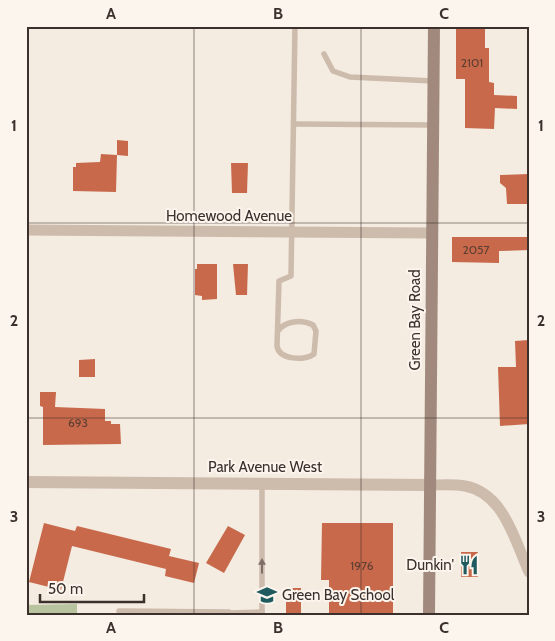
<svg xmlns="http://www.w3.org/2000/svg" width="555" height="641" font-family="Cabin,sans-serif">
	<style>
		.green { fill: #b8c4a0 }
		.building { fill: #c8694b }
		.lines { fill: none; stroke-linecap: round; stroke-linejoin: round }
		.service { stroke: #cdbbac; stroke-width: 5.5 }
		.minor { stroke: #cdbbac; stroke-width: 11 }
		.tertiary { stroke: #cdbbac; stroke-width: 12 }
		.secondary { stroke: #a18a7d; stroke-width: 12 }
		.oneway { fill: #7d6f65 }
		.grid { fill: none; stroke: #3b302b; stroke-width: 1; stroke-opacity: 0.55 }
		.labels { text-anchor: middle; stroke-width: 4; stroke-linejoin: round; paint-order: stroke }
		.number-label { font-size: 12px; fill: #5e3e33 }
		.street-label { font-size: 15px; fill: #3b302b; stroke: #fbf5ee }
		.poi-label { font-size: 15px; fill: #3b302b; stroke: #fbf5ee; text-anchor: end }
		.neatline { fill: none; stroke: #3b302b; stroke-width: 2 }
		.grid-label { font-size: 16px; text-anchor: middle; font-weight: bold; fill: #3b302b }
	</style>
	<rect width="100%" height="100%" fill="#f4ebe1"/>
	<polygon class="green" points="77,604 77,615 26,615 26,605"/>
	<g class="building">
		<polygon points="456,26 485,26 485,48 489,48 489,82 494,83 494,95 517,96 517,109 495,108 494,129 465,128 465,79 456,79"/>
		<polygon points="117,140 128,141 128,156 117,155"/>
		<polygon points="101,154 117,155 116,192 73,191 73,167 76,167 76,163 100,162"/>
		<polygon points="231,163 248,163 247,193 232,193"/>
		<polygon points="529,174 529,204 507,204 506,188 500,183 500,175"/>
		<polygon points="452,237 529,237 529,250 499,251 499,263 452,262"/>
		<polygon points="197,264 217,264 217,299 202,300 202,296 195,295 195,269 197,269"/>
		<polygon points="233,264 248,264 247,295 236,295"/>
		<polygon points="529,340 529,424 500,426 498,367 516,367 515,341"/>
		<polygon points="95,359 95,377 79,377 79,360"/>
		<polygon points="40,392 56,392 55,407 105,409 105,421 111,421 111,424 120,424 121,444 43,445 43,407 40,406"/>
		<polygon points="44,523 75,531 77,526 171,549 169,556 199,563 194,583 165,576 166,569 72,546 61,590 29,582"/>
		<polygon points="322,523 393,523 393,615 329,614 329,580 321,580"/>
		<polygon points="228,526 245,535 224,573 206,563"/>
		<rect x="461" y="552" width="17" height="25"/>
		<rect x="286" y="588" width="15" height="26"/>
	</g>
	<g class="lines">
		<g class="service">
			<polyline points="324,54 333,71 350,77 433,81"/>
			<polyline points="294,124 433,125"/>
			<path d="M278,331C285,321 301,319 313,325L316,331L314,354C305,361 279,360 277,346L279,281L291,276L295,26"/>
			<polyline points="262,484 262,615"/>
			<polyline points="119,611 229,612"/>
			<polyline points="229,613 262,612"/>
		</g>
		<g class="minor">
			<polyline points="26,230 432,233"/>
			<path d="M430,485C442,485 454,484 465,486C504,493 515,541 529,572"/>
		</g>
		<polyline class="tertiary" points="26,482 430,485"/>
		<polyline class="secondary" points="429,615 434,26"/>
	</g>
	<defs><path id="oneway-solid" d="M-6-.8H1V-3.2L6.5 0L1 3.2V.8H-6Z" transform="scale(1.25)"/></defs>
	<use class="oneway" href="#oneway-solid" transform="translate(262 566) rotate(-90)"/>
	<path class="grid" d="M194,26V615M361,26V615M26,223H529M26,418H529"/>
	<defs>
		<symbol id="restaurant-bare" viewBox="-9 -9 18 18"><path d="M-5-6h1v4h1v-4h1v4h1v-4h1v5L-1.5 .5V6h-2V.5L-5-1ZM5-6V6H3V1.5H1.5Q1.5-4 5-6Z" fill="#1f5a5e" stroke="#fbf5ee" stroke-width="2.5" paint-order="stroke"/></symbol>
		<symbol id="school-bare" viewBox="-9 -9 18 18"><path d="M0-5L7-2L0 1L-7-2ZM-4 1L0 2.5L4 1V4Q0 6-4 4Z" fill="#1f5a5e" stroke="#fbf5ee" stroke-width="2.5" paint-order="stroke"/></symbol>
	</defs>
	<g fill-rule="evenodd">
		<use href="#restaurant-bare" x="455" y="551" width="28" height="28"/>
		<use href="#school-bare" x="253" y="581" width="28" height="28"/>
	</g>
	<g class="labels">
		<g class="number-label">
			<text x="472" y="67">2101</text>
			<text x="476" y="254">2057</text>
			<text x="78" y="427">693</text>
			<text x="362" y="570">1976</text>
		</g>
		<g class="street-label">
			<text x="229" y="221">Homewood Avenue</text>
			<text transform="translate(415 320) rotate(-90)" y="5">Green Bay Road</text>
			<text x="265" y="472">Park Avenue West</text>
		</g>
		<g class="poi-label">
			<text x="454" y="570">Dunkin'</text>
			<text x="282" y="600" text-anchor="start">Green Bay School</text>
		</g>
	</g>
	<rect width="555" height="641" fill="none" stroke="#fbf5ee" stroke-width="55"/>
	<path d="M40 594v8h104v-8" fill="none" stroke="#3b302b" stroke-width="2.5"/>
	<text x="48" y="594" font-size="15" fill="#3b302b" stroke="#fbf5ee" stroke-width="4" paint-order="stroke">50 m</text>
	<rect x="28" y="28" width="500" height="586" class="neatline"/>
	<g class="grid-label">
		<text x="111" y="19">A</text>
		<text x="278" y="19">B</text>
		<text x="444" y="19">C</text>
		<text x="14" y="131">1</text>
		<text x="541" y="131">1</text>
		<text x="14" y="326">2</text>
		<text x="541" y="326">2</text>
		<text x="14" y="522">3</text>
		<text x="541" y="522">3</text>
		<text x="111" y="633">A</text>
		<text x="278" y="633">B</text>
		<text x="444" y="633">C</text>
	</g>
</svg>
